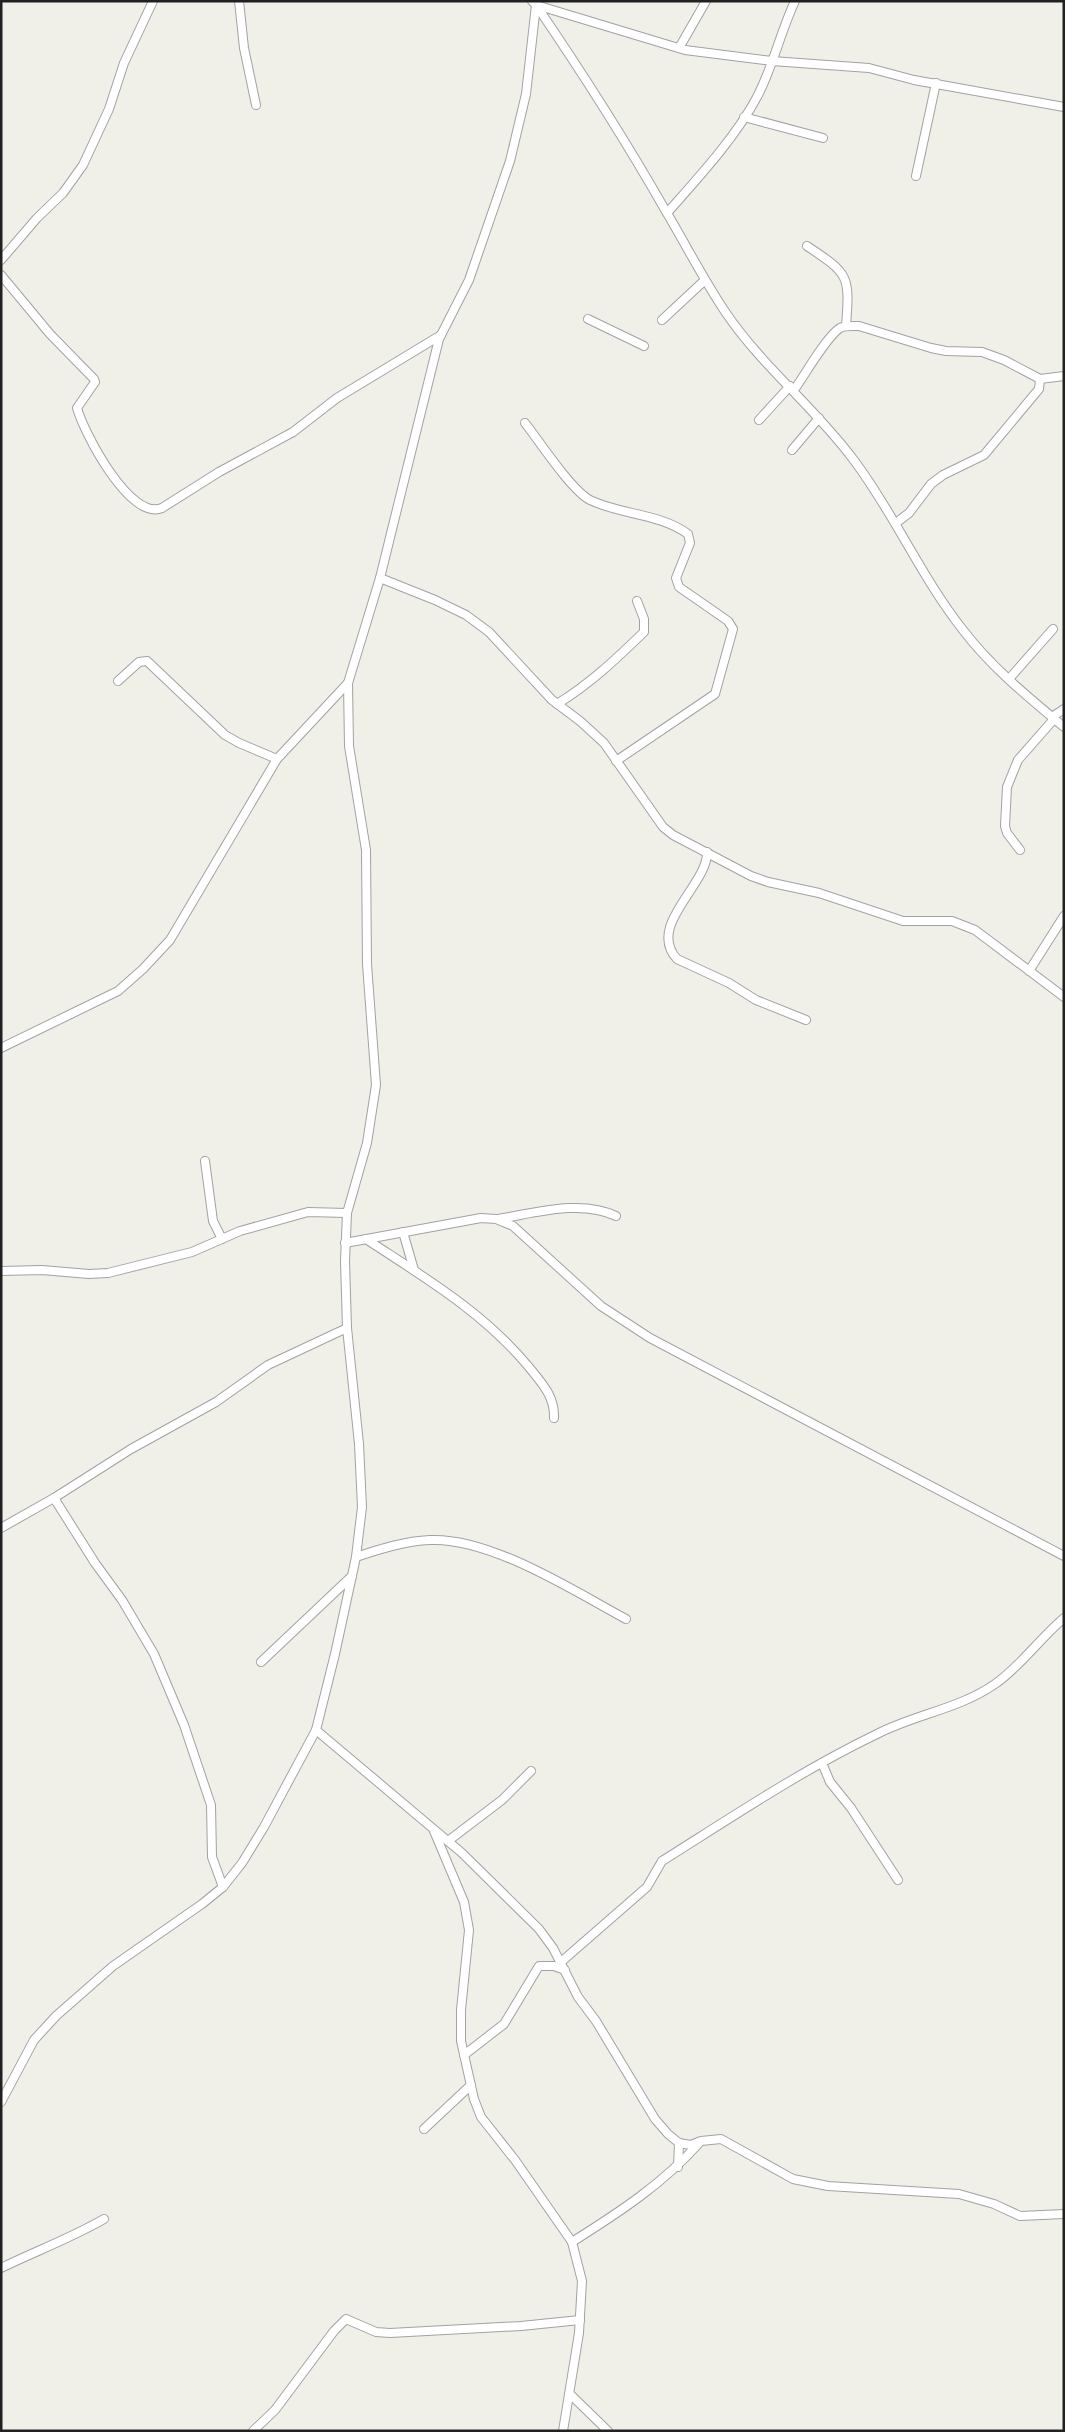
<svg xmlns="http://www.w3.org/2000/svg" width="1065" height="2432" font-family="'Open Sans',sans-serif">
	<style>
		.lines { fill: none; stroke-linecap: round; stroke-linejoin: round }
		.minor-casing { stroke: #a2a2a2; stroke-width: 10 }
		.minor { stroke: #fff; stroke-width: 8 }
	</style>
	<rect width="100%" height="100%" fill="#f0efe8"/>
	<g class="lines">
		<defs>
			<g id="minor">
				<polyline points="239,1 244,48 256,105"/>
				<polyline points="532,1 536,5 685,50 772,61 869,68 914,80 1064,107"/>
				<path d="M536,5C581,71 624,138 664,208C685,243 703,279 726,313C762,366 814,407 853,459C894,513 921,577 963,630C991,667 1028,697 1064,727"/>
				<polyline points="679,48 706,1"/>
				<polyline points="744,117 823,138"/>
				<polyline points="916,176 936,83"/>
				<path d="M667,213C697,179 736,137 757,97C773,67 780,33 795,1"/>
				<path d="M807,246C849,274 850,275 846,326"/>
				<polyline points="1,260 37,218 63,193 83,165 109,109 124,63 153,1"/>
				<path d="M1,275L50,334L94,379L95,382L77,408C84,433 130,521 162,508L219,472L293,432L337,398L441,335"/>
				<polyline points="588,319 644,346"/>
				<polyline points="662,320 705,280"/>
				<polyline points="1040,379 1064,376"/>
				<path d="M794,390C805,375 826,337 840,328C845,325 853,326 859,326L931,348L946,351L982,352L1004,360L1040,379L1039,389L984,455L943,475L931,484L909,513L896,523"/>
				<polyline points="759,420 790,386"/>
				<path d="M525,423C540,442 571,490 590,500C621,515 659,513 688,534L690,543L676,578L679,587L728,621L733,629L715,694L616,761"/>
				<polyline points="792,450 819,418"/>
				<polyline points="380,578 435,600 466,615 489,632 552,700 580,721 604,743 663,827 673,835 751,876 768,882 819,893 903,921 952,921 975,930 1064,997"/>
				<polyline points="1009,679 1053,629"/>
				<polyline points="118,681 139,662 147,661 225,735 239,743 277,759"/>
				<path d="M557,704C590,684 616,659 644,632V619L637,601"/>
				<polyline points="1052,717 1064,709"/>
				<polyline points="1020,850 1007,833 1005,826 1007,787 1018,760 1054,719"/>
				<path d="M707,852C708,885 646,925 677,959L729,983L756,1000L806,1020"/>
				<polyline points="1029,971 1064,916"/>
				<polyline points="1,1048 118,991 143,969 170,940 277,759 348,683"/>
				<polyline points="205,1161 213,1221 222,1239"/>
				<path d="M498,1219C535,1213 581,1199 616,1216"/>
				<polyline points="403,1232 414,1270"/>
				<path d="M366,1239C425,1278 482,1311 528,1366C541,1382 555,1396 554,1418"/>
				<polyline points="345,1243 481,1218 496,1219 513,1226 601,1306 650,1338 1064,1556"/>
				<polyline points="1,1271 42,1270 89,1274 108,1273 192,1252 240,1231 308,1212 347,1213"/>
				<polyline points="54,1498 95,1563 122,1600 154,1654 184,1725 211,1805 212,1857 223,1887"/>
				<polyline points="1,1528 54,1498 131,1449 216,1402 268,1365 347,1328"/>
				<path d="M356,1557C380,1549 405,1541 430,1540C490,1537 574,1591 626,1619"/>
				<polyline points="261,1662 352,1576"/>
				<polyline points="316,1730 462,1853 539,1929 553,1948 578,1997 596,2021 655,2119 668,2134 679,2143 691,2145 701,2141 721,2139 793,2179 828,2186 959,2194 994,2204 1020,2216 1064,2214"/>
				<polyline points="822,1763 830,1782 851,1808 898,1880"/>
				<polyline points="434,1831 464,1902 469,1930 461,2010 461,2041 474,2099 481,2117 515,2160 572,2242 582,2281 579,2333 563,2431"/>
				<polyline points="448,1841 502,1800 531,1771"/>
				<path d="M561,1962L647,1887L662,1861C732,1817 802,1770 877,1734C916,1714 959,1709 995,1684C1021,1666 1040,1638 1064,1618"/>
				<polyline points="464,2055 504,2024 539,1966 554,1966 565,1970"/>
				<polyline points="1,2102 34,2040 56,2016 113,1966 202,1904 223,1887 242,1863 264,1827 316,1730 335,1654 356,1557 362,1507 359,1444 347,1328 345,1261 347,1213 367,1143 376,1085 367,964 366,850 349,746 348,683 380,578 439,339 469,280 510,161 526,94 536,5"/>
				<polyline points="424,2129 471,2085"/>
				<polyline points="678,2167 679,2143"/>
				<path d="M572,2242C618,2213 663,2184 700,2142"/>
				<path d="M1,2268C36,2251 71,2238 104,2219"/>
				<polyline points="571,2395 608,2431"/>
				<polyline points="253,2431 275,2410 334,2331 346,2319 376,2332 390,2333 521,2326 580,2320"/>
			</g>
		</defs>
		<use href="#minor" class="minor-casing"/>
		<use href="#minor" class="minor"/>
	</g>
	<rect width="1065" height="2432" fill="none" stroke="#212121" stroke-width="5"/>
</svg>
